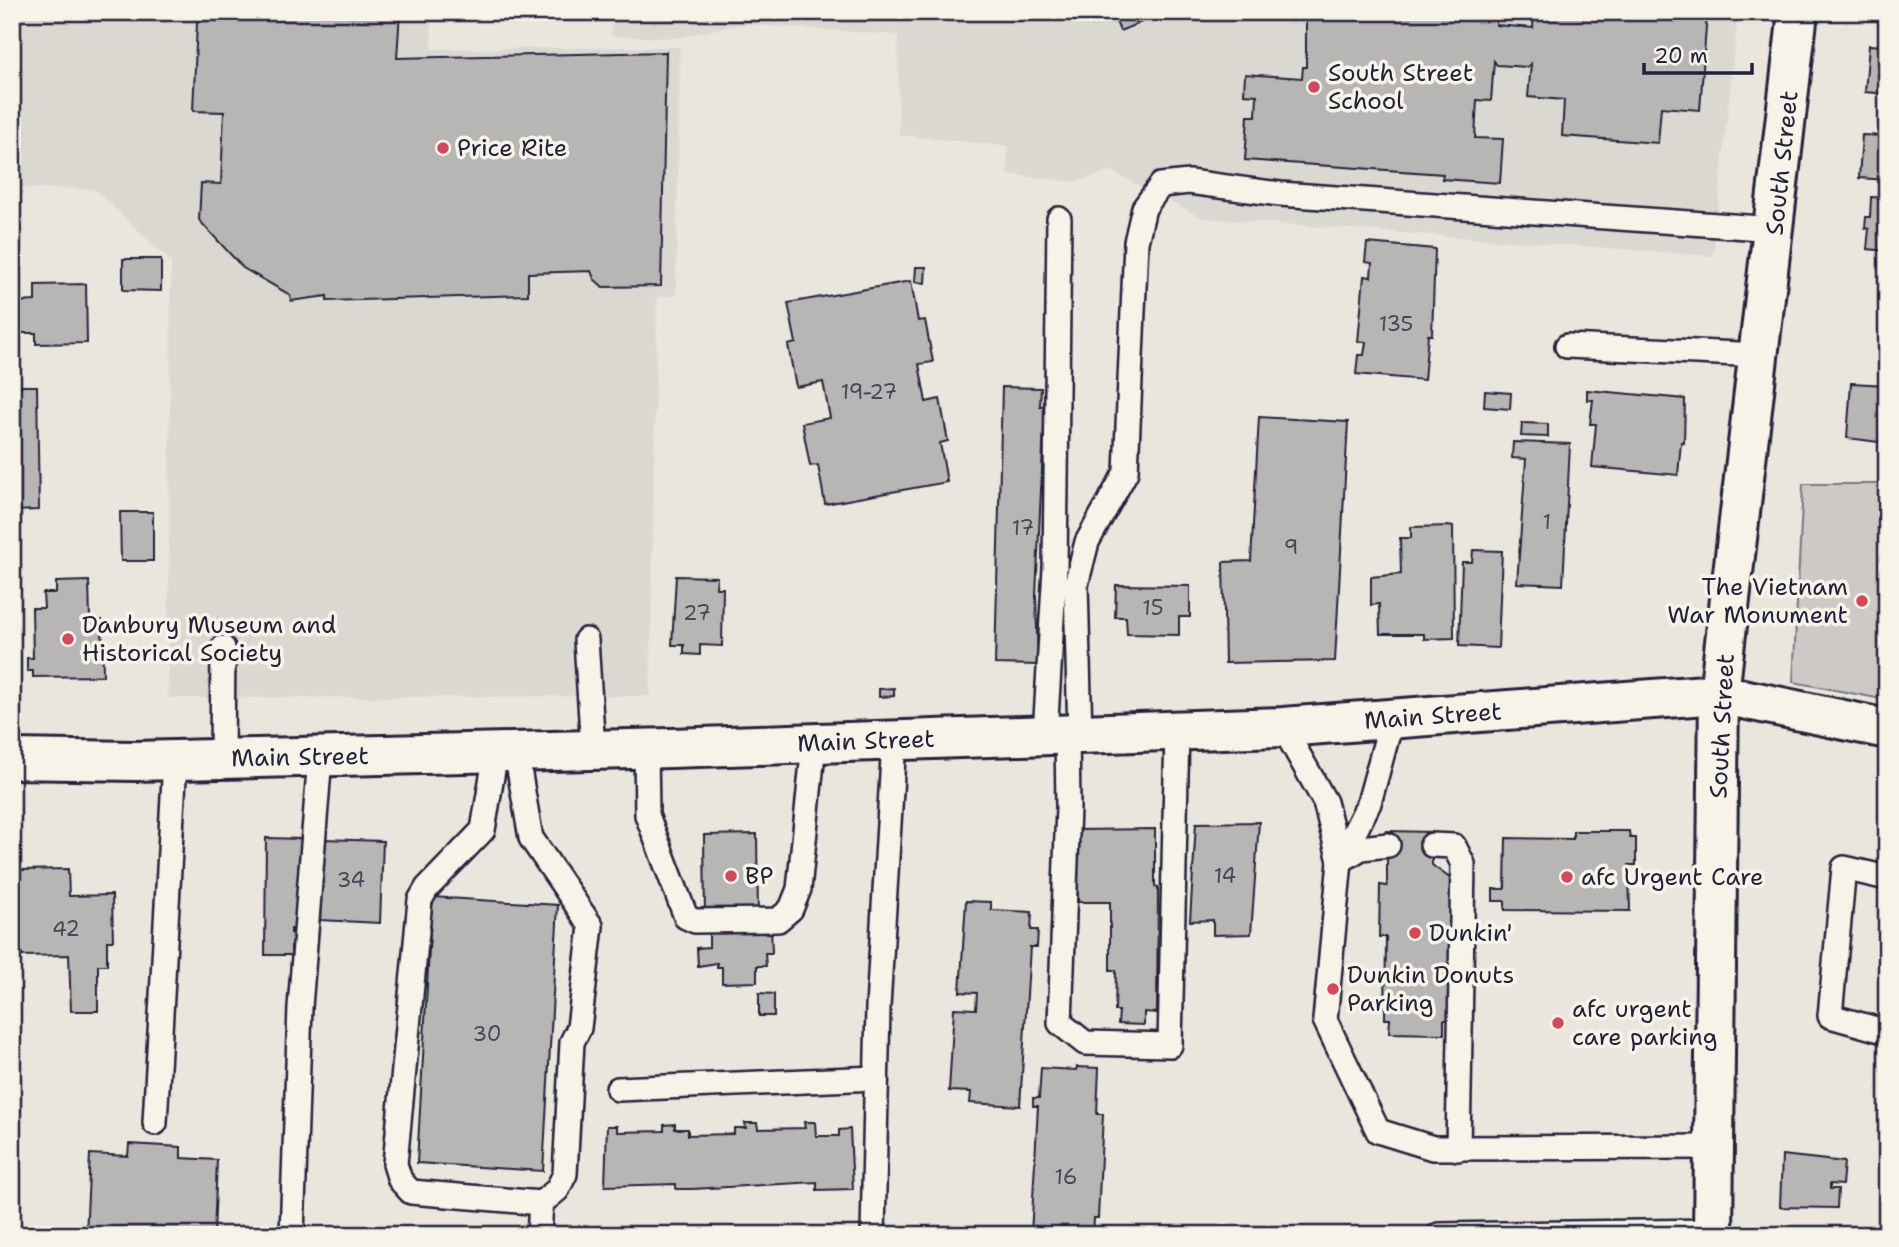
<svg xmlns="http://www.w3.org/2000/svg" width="1899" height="1247" font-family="'Shantell Sans',sans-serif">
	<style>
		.built { fill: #dbd8d2 }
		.green { fill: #cdc9c6; stroke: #787680; stroke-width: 2 }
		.building { fill: #b8b6b5; stroke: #22223b; stroke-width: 2 }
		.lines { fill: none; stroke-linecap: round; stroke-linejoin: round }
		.service-casing { stroke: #22223b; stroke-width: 28 }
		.minor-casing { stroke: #22223b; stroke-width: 44 }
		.tertiary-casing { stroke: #22223b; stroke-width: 44 }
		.secondary-casing { stroke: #22223b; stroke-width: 44 }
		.service { stroke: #f7f3e8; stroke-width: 23 }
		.minor { stroke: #f7f3e8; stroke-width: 38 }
		.tertiary { stroke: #f7f3e8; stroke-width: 38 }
		.secondary { stroke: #f7f3e8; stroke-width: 38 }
		.poi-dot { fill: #d1495b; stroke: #f7f3e8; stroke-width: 2.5 }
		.labels { text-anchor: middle; stroke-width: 7; stroke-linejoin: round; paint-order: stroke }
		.number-label { font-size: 21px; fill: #48475a }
		.poi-label { font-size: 24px; fill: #22223b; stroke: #f7f3e8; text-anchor: start }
		.street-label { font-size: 24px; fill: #22223b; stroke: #f7f3e8 }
	</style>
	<rect width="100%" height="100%" fill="#eae6de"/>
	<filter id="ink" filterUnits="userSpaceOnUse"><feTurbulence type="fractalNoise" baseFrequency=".0143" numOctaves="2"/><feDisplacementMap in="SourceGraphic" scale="14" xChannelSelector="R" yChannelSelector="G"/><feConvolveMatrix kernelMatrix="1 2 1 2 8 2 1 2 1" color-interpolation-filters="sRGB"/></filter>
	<g filter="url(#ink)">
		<g class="built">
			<polygon points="12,12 431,12 432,49 680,47 676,295 657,297 650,696 168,698 171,262 95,189 12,188"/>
			<polygon points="613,12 1738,12 1713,256 1202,218 1111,171 1075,182 1007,174 1008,146 899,135 898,35 740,24 676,38 611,36"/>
		</g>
		<polygon class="green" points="1803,484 1887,484 1887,700 1793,682"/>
		<g class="building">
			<polygon points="230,12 400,12 397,58 666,52 661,286 603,287 594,279 591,271 528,273 528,295 327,301 327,296 291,301 290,295 243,268 199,220 201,183 221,184 224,112 193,111 197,22 230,16"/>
			<polygon points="1112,12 1160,12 1161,14 1120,31"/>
			<polygon points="1256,12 1497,12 1496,25 1533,28 1534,12 1707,13 1700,110 1661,107 1658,143 1562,136 1564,100 1528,97 1531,64 1528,67 1497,65 1494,61 1491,101 1477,100 1475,138 1503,139 1500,183 1442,179 1443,174 1245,160 1248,116 1256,116 1257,95 1244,94 1245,74 1302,78 1303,67 1306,67 1306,18"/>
			<polygon points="1869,45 1887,46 1887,94 1865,92"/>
			<polygon points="1862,135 1887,136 1887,180 1859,178"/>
			<polygon points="1871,197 1887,198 1887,251 1867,249 1869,229 1865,228 1866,217 1870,217"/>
			<polygon points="1367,243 1435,249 1432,335 1428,335 1424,380 1356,374 1358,355 1364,355 1366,342 1358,342 1364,276 1371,277 1372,263 1365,262"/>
			<polygon points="123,259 161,259 161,291 123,290"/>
			<polygon points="916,267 926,267 925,283 915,282"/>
			<polygon points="911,281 918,321 925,320 933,362 919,364 926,402 940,399 948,441 940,443 947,482 825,504 818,465 810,466 802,423 830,418 823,382 796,387 788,345 796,343 788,303"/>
			<polygon points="86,284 87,343 36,344 36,333 18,333 18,302 35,301 35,285"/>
			<polygon points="1851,383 1887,385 1887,443 1847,438"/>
			<polygon points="12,386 37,386 39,510 12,511"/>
			<polygon points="1002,387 1041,388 1040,406 1045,406 1036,595 1038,665 995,664"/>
			<polygon points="1587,390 1685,399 1684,443 1681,442 1678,475 1592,467 1596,424 1590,424 1593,400 1587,400"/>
			<polygon points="1485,391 1511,393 1510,409 1484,407"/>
			<polygon points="1259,417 1348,422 1335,661 1225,663 1223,562 1251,561"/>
			<polygon points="1522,423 1548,424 1548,437 1521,436"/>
			<polygon points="1513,442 1570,444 1563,585 1517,583 1526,459 1512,458"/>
			<polygon points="120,512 153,512 153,561 121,561"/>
			<polygon points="1453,526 1454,638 1424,639 1424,634 1380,634 1379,604 1371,605 1371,577 1401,574 1400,538 1411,538 1411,527"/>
			<polygon points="1473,550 1502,551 1498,648 1459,646 1462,562 1472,562"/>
			<polygon points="676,576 717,577 716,588 723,588 722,646 700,645 700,655 684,654 684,645 672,645"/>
			<polygon points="89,581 90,620 102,620 103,676 33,677 33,671 27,671 27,658 33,658 32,608 44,608 43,593 56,593 56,582"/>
			<polygon points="1116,585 1190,586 1190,617 1179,617 1179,635 1127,634 1126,617 1115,617"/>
			<polygon points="894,688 894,696 879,697 879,689"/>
			<polygon points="1259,822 1251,934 1213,935 1213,920 1190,921 1196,823"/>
			<polygon points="1155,829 1155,886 1158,887 1157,1013 1144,1012 1144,1025 1118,1024 1119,1011 1115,1011 1116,970 1110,970 1110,902 1078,902 1078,830"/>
			<polygon points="1387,831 1432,832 1432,865 1451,879 1448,1020 1444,1020 1444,1034 1389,1033 1390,1019 1385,1019 1386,937 1379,937 1380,885 1387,886"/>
			<polygon points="1573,831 1629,831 1630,838 1636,838 1636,865 1629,865 1630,911 1505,910 1505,901 1493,901 1493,889 1505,889 1506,838 1573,839"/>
			<polygon points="757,834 758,918 705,919 704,835"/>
			<polygon points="266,838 303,839 302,929 291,929 291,933 297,933 297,946 291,946 291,955 265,955"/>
			<polygon points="323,839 383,841 380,923 320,920"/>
			<polygon points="68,869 69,896 112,895 113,941 107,941 107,965 98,965 98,1011 71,1011 69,955 21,956 20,870"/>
			<polygon points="432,897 558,905 543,1171 417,1163"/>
			<polygon points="966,901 991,902 991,910 1032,912 1031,930 1038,930 1037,947 1030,947 1020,1106 970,1103 971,1092 949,1091 954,1008 976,1009 977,993 960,992"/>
			<polygon points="771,926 772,953 765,953 766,966 757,966 757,982 722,983 722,967 717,967 717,963 698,966 697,948 709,947 709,928"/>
			<polygon points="759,993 774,994 774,1016 759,1016"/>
			<polygon points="1077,1067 1099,1068 1097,1114 1103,1114 1098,1218 1094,1218 1093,1235 1031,1235 1038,1106 1033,1106 1033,1098 1039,1098 1041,1068 1076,1070"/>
			<polygon points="804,1122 815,1122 816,1136 839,1136 839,1130 850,1129 853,1189 817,1190 817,1182 692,1189 676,1189 676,1184 605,1186 607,1126 617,1126 617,1132 664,1131 664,1125 675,1124 675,1129 688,1129 688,1135 734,1134 734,1128 746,1128 745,1123 757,1123 758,1129 805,1128"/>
			<polygon points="129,1144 181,1147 181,1158 217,1160 214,1235 86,1235 90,1154 128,1156"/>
			<polygon points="1782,1155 1844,1162 1842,1185 1830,1184 1830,1189 1838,1189 1837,1208 1780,1207"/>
		</g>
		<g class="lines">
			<defs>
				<g id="service">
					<polyline points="1567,346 1760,355"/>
					<polyline points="586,640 593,750"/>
					<polyline points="1283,727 1325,802 1340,861 1369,803 1392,719"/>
					<polyline points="1067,734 1068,807 1060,1023 1085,1043 1170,1045 1177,730"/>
					<polyline points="1080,734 1076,585 1087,542 1126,472 1136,242 1144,208 1161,185 1189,182 1280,194 1775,229"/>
					<polyline points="1045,735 1055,568 1059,219"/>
					<polyline points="646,749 647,815 686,917 695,921 778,920 791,909 799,889 814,743"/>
					<polyline points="496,752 483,830 427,888 420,900 395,1164 400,1180 411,1192 541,1203 557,1190 565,1174 572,1042 579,1028 591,926 531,838 516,752"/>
					<polyline points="222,759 223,648"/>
					<polyline points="1388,845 1361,848 1340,861 1325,1020 1378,1131 1433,1148 1714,1147"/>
					<polyline points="1432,845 1454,846 1463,864 1458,1149"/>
					<polyline points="1887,878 1844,868 1830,1016 1887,1032"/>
					<polyline points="618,1089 876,1078"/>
					<polyline points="155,1123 175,760"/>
					<polyline points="292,1235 300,1007 320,757"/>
					<polyline points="539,1235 541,1203"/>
					<polyline points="873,1235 878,1007 894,741"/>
					<polyline points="1439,1235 1713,1231"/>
				</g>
				<polyline id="minor" points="1719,694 1887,729"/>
				<polyline id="tertiary" points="1713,1235 1719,694"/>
				<polyline id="secondary" points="12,759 135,761 671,748 1283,727 1719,694 1798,12"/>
			</defs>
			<use href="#service" class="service-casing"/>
			<use href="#minor" class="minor-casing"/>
			<use href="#tertiary" class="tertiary-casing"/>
			<use href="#secondary" class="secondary-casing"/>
			<use href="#service" class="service"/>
			<use href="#minor" class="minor"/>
			<use href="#tertiary" class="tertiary"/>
			<use href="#secondary" class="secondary"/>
		</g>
	</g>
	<g class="poi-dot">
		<circle cx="1314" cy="87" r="7"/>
		<circle cx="443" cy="148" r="7"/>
		<circle cx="1862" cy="601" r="7"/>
		<circle cx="68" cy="639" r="7"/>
		<circle cx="731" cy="876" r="7"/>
		<circle cx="1567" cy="877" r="7"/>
		<circle cx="1415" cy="933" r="7"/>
		<circle cx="1333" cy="989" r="7"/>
		<circle cx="1558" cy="1023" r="7"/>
	</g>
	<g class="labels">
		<g class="number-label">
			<text x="1396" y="331">135</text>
			<text x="869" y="399">19-27</text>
			<text x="1547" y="529">1</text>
			<text x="1023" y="535">17</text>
			<text x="1291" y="554">9</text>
			<text x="1153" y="615">15</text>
			<text x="697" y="620">27</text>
			<text x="1225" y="883">14</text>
			<text x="351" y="887">34</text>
			<text x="66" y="936">42</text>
			<text x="487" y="1041">30</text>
			<text x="1066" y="1184">16</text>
		</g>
		<g class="poi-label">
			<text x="1328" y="81">South Street<tspan x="1328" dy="28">School</tspan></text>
			<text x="457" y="156">Price Rite</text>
			<text x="1848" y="595" text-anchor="end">The Vietnam<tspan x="1848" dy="28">War Monument</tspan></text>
			<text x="82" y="633">Danbury Museum and<tspan x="82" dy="28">Historical Society</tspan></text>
			<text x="745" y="884">BP</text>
			<text x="1581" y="885">afc Urgent Care</text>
			<text x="1429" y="941">Dunkin'</text>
			<text x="1347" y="983">Dunkin Donuts<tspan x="1347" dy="28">Parking</tspan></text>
			<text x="1572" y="1017">afc urgent<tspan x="1572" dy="28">care parking</tspan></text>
		</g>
		<g class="street-label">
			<text transform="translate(1782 163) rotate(-84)" y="8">South Street</text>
			<text transform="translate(1433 716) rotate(-4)" y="8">Main Street</text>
			<text transform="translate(1722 726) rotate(-87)" y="8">South Street</text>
			<text transform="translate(866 741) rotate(-2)" y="8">Main Street</text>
			<text transform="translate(300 757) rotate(-1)" y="8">Main Street</text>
		</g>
	</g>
	<rect width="1899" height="1247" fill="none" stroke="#f7f3e8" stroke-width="42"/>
	<rect x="21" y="21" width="1857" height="1205" fill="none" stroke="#22223b" stroke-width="2.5" filter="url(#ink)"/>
	<path d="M1644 63v10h108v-10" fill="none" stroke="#22223b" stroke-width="3.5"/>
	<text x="1654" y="63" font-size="21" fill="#22223b" stroke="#f7f3e8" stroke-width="5" paint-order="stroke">20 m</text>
</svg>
